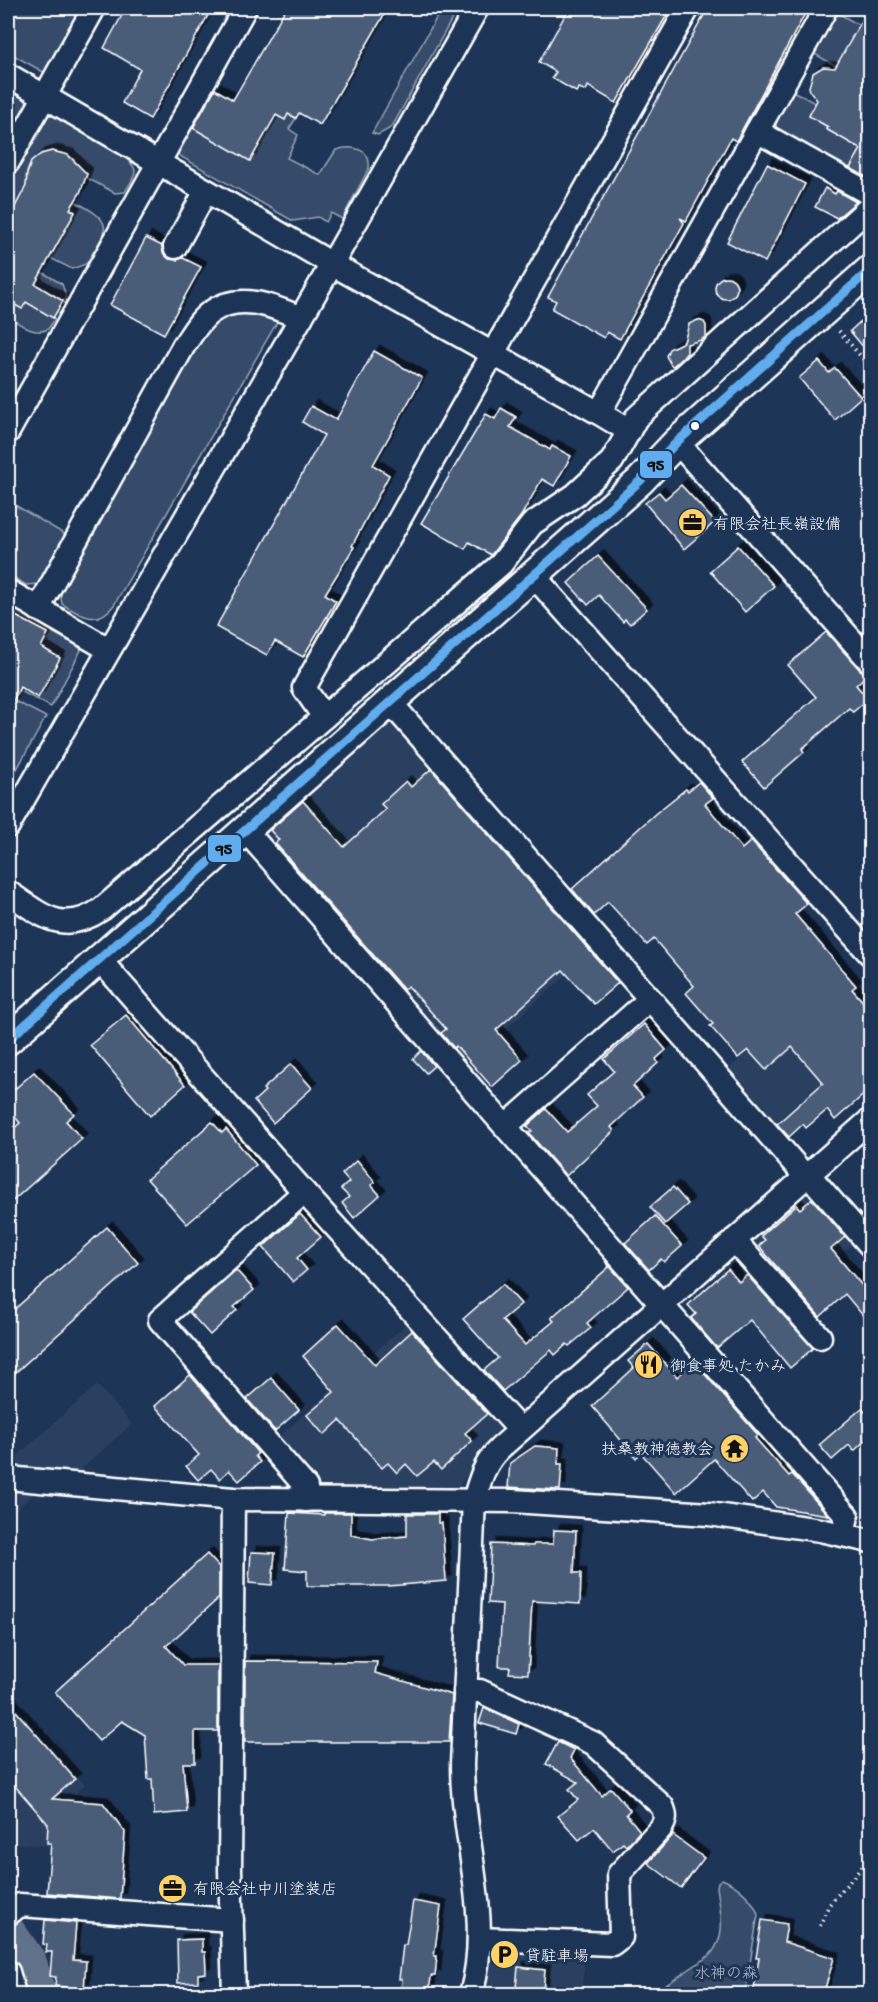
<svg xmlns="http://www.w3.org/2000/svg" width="878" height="2002" font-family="'Gochi Hand','Klee One',sans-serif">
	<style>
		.built { fill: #2a4161 }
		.green { fill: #364b69; stroke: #9aa5b4; stroke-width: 1.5 }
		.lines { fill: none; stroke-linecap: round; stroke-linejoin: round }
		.river { stroke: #617289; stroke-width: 40 }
		.building { fill: #4a5d79; stroke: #fff; stroke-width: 1.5; filter: url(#shadow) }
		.minor-casing { stroke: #fff; stroke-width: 27 }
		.major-casing { stroke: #fff; stroke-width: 33 }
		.path { stroke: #fff; stroke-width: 4; stroke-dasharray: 1.5 4.5; stroke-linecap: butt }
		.minor { stroke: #1d3557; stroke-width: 22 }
		.major { stroke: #1d3557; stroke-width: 28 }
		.bus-1-casing { stroke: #1d3557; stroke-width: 14 }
		.bus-1 { stroke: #60acee; stroke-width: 9 }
		.bus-dot { fill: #fff; stroke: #1d3557; stroke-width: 2 }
		.labels { text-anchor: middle; stroke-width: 6; stroke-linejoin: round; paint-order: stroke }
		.poi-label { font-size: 16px; fill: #fff; stroke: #1d3557; text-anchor: start }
		.park-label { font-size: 16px; fill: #b9c0ca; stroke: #1d3557 }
		.line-badge { stroke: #1d3557; stroke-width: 2 }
		.pale-badge-label { font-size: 16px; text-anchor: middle; font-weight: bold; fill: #111 }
	</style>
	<defs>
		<filter id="shadow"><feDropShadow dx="5.5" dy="-5.5" stdDeviation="0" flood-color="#0009"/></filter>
	</defs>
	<rect width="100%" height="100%" fill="#1d3557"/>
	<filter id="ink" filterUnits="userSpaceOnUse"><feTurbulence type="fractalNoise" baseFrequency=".0167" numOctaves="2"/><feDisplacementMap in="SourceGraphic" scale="12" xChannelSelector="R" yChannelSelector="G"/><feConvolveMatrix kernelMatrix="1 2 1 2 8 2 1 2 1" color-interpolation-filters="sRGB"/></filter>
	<g filter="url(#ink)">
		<g class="built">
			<polygon points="393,716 597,948 461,1068 258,836"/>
			<polygon points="795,1010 842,1064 771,1127 724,1073"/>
			<polygon points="806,1190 814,1190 857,1240 792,1298 745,1244"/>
			<polygon points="411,1320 504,1423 504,1430 480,1454 458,1488 314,1488 273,1442"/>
			<polygon points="97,1385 132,1424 78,1472 8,1466 8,1464"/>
			<polygon points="8,1490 36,1492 8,1517"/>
			<polygon points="8,1696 85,1785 71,1798 67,1847 8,1843"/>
			<polygon points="520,1947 586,1950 581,1994 482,1994 488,1963 518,1966"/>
		</g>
		<g class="green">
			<polygon points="8,8 82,8 45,73 8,52"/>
			<polygon points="442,8 458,8 393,125 389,129 378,135 372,133"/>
			<polygon points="834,11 859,25 851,38 870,49 870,53 864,65 836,66 811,52"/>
			<path d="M8,85C16,91 27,95 27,106L8,146Z"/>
			<polygon points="791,90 815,103 809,116 828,127 826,129 870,154 870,182 776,130 777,117"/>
			<path d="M53,114C69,123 134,155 135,171C135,178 128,186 125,192L115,193L83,176C80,165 73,155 61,153C43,149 29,159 26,176C26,179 27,183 26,186C23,197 13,209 8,220V183L40,124L48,116Z"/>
			<path d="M288,114L296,118L289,129L298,135L287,158L320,175L336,150C352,145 371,148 369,168L342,219L331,213L326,222L318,217L293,221L180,156L176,151L188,125L250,161L276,115L285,120Z"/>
			<path d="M74,201C116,223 109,227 86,264L72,269L50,258L75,213L65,207Z"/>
			<path d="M42,272L62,284L66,296L65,302L47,292L38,309L55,319L48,329C34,336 21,325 9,317L11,303L22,308Z"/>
			<path d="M236,313L263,314L277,322L114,605C97,627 82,616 62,604L60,591L210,325L221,316Z"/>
			<polygon points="8,501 66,535 39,584 26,585 8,574"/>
			<polygon points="8,608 78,646 81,650 51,707 18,690 48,633 8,612"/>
			<polygon points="13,700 46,717 8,785 8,711"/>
			<path d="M722,1879C737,1885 753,1899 758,1914L745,1994H653L710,1955C728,1935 720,1911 717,1887L718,1882Z"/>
		</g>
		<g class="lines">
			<polyline class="river" points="8,1936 27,1963 36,1994"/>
		</g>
		<g class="building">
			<polygon points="126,8 212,8 150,119 122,103 140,69 104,48"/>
			<polygon points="286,8 388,8 320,125 299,113 296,118 288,114 285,120 276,115 250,161 193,128 215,89 233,100"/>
			<polygon points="569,8 671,8 616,103 588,86 586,91 579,88 576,92 552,78 556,72 539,62"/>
			<polygon points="708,8 808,8 736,141 731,138 686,221 680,218 684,223 620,339 607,332 604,338 552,309 556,301 548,297"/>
			<polygon points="869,8 870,8 870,179 850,168 861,149 826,129 828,127 809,116 817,100 810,91 809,87 813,73 823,67 835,68"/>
			<polygon points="52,151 68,155 87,174 80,193 70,209 75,212 35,284 63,301 53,318 26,302 22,309 8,301 8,220 26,186 27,174 31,162 41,154"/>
			<polygon points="767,164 805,184 765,262 727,242"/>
			<polygon points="825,188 835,194 837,191 856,202 837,218 815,207"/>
			<polygon points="146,238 162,246 163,253 169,259 176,260 183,258 201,267 164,334 110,305"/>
			<circle cx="726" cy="288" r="11"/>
			<polygon points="870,313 870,355 850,331"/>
			<polygon points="698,320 704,322 706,326 706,336 701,340 687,344 687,353 673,366 671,365 666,356 669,349 684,342 689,324"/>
			<polygon points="374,351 422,378 373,465 389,475 352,546 354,547 325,594 336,601 303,657 275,641 267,655 216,627 324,435 302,422 311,406 336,420"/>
			<polygon points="819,361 829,373 835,368 861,397 835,420 799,378"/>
			<polygon points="501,408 516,417 510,427 550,450 552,446 571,456 554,486 542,479 521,516 491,555 469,542 465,549 421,523 486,414 495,419"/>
			<polygon points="681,485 715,522 684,549 645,503 659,492 665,499"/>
			<polygon points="738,546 774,586 745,612 710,571"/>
			<polygon points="598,556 647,609 630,624 625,619 623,622 599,595 588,605 568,583"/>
			<polygon points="8,612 48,633 41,647 60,658 38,698 20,687 8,711"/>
			<polygon points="826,632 860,670 868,674 856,685 868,699 853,712 849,708 802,749 804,752 764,787 742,762 816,697 788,665"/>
			<polygon points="431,769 618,983 594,1004 563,970 496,1030 522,1060 492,1087 456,1046 454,1048 441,1033 446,1029 408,986 404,990 275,843 279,840 270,830 303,801 344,847 386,809 381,804 406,781 411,787"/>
			<polygon points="699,782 713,798 705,804 742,849 751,841 807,904 795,914 856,986 852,989 870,1010 870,1089 835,1120 827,1110 806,1128 803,1124 789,1137 777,1124 823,1083 792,1047 766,1070 748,1050 738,1058 710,1026 713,1024 686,993 694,986 654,939 647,945 608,902 594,915 572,889 656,813 686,789 688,791"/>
			<polygon points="126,1015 185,1085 150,1116 90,1045"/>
			<polygon points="644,1024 666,1050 656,1059 658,1063 633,1086 643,1097 611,1127 614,1131 566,1176 529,1133 532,1131 527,1126 546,1109 567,1132 597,1106 587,1095 614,1071 604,1059"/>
			<polygon points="421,1051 434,1066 426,1073 413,1059"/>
			<polygon points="291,1064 312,1088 273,1123 254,1101 265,1091 263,1089"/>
			<polygon points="34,1072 74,1114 66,1121 82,1139 8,1205 8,1134 20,1123 8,1108 8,1095"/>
			<polygon points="212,1122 222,1133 226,1129 256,1165 187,1224 147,1179"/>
			<polygon points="357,1160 375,1182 371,1185 380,1195 354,1218 342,1203 349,1197 341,1189 349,1182 342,1174"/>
			<polygon points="673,1187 688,1204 665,1224 650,1207"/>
			<polygon points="812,1199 845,1237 831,1249 870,1295 870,1324 845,1294 820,1317 759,1246 765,1240 761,1236 796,1205 800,1209"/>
			<polygon points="300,1214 321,1237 297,1258 307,1270 293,1282 263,1247"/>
			<polygon points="655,1216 682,1246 664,1262 661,1259 649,1270 625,1243"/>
			<polygon points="107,1227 138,1263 8,1379 8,1315"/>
			<polygon points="605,1261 628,1287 587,1323 591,1328 569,1346 567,1344 555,1355 551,1350 503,1391 484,1370 498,1358 463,1319 503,1284 521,1304 502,1320 525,1345 554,1321 551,1318 609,1267"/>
			<polygon points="728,1269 739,1282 747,1275 813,1348 790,1368 750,1320 717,1348 691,1318 696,1314 688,1305"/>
			<polygon points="236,1270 254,1290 234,1307 237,1310 210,1335 189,1312"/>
			<polygon points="338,1324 375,1365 412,1331 487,1414 465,1433 472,1441 441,1470 434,1462 417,1476 406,1464 397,1473 388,1463 382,1468 340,1420 324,1435 307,1415 334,1392 303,1356"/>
			<polygon points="648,1344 677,1377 694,1362 758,1435 755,1438 789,1476 792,1474 828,1515 776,1507 763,1492 752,1502 714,1459 676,1493 641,1453 636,1458 592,1406 634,1368 628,1361"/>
			<polygon points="190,1375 258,1453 255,1456 260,1462 239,1481 229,1470 220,1479 211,1469 198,1480 186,1466 199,1455 155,1406"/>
			<polygon points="271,1378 299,1410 275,1431 247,1399"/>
			<polygon points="862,1408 870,1418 870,1436 854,1451 849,1445 832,1460 819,1445"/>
			<polygon points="535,1446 559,1448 558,1464 562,1464 560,1490 508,1487 510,1463"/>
			<polygon points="289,1513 324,1515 324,1513 351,1513 351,1535 372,1539 407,1536 407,1514 438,1514 438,1523 442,1523 446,1581 389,1586 307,1586 307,1571 285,1569"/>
			<polygon points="554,1530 576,1531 574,1573 581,1573 580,1604 532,1601 528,1674 509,1673 510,1667 499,1667 502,1604 488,1603 491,1544 533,1546 534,1544 553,1544"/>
			<polygon points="251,1552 275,1553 272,1585 249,1583"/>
			<polygon points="207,1554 219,1567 219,1598 166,1646 183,1665 218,1665 218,1731 195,1731 195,1763 183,1763 187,1812 154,1815 152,1779 148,1779 145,1735 122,1721 99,1741 55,1692"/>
			<polygon points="245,1661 377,1662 375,1673 452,1695 449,1742 245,1742"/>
			<polygon points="8,1702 75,1779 52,1799 103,1803 125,1832 120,1899 47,1893 51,1843 47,1843 48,1824 8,1778"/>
			<polygon points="484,1708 519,1724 516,1734 479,1723"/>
			<polygon points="558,1742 574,1750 570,1758 602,1796 611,1788 630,1810 626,1814 640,1831 626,1846 623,1843 613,1851 594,1828 579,1840 558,1816 578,1800 569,1789 578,1782 546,1764"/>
			<polygon points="673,1835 704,1858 681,1888 648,1863"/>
			<polygon points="413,1901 441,1906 434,1956 437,1956 435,1976 431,1976 429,1993 401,1990 402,1979 399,1979 403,1945 406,1945"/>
			<polygon points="45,1920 76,1923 73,1960 86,1961 84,1989 55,1986 56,1977 50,1976 52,1952 46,1952 47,1945 43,1944"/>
			<polygon points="762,1920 787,1924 784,1942 834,1958 823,1995 753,1995 759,1958 756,1958"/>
			<polygon points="202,1939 202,1952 205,1952 206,1973 198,1974 198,1982 178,1983 177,1940"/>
			<polygon points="518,1967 545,1970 543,1990 516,1988"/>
		</g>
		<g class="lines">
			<defs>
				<g id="minor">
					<polyline points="8,75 332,264 599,413 826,8"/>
					<polyline points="757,131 870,194"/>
					<polyline points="8,162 94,8"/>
					<polyline points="175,247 206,191"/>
					<polyline points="629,431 636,418 870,207"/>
					<polyline points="8,432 245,8"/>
					<polyline points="677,442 870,661"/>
					<polyline points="533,575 870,954"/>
					<polyline points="8,591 108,649"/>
					<path d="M38,609L184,345C192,334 199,320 211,312C239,292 273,306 301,318"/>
					<polyline points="390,702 806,1177"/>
					<polyline points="324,717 304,688 688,8"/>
					<polyline points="8,826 332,264 477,8"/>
					<polyline points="245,830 847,1516 843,1535"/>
					<path d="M8,892C41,915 63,936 102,909L501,564L532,524L575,495L612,461L629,431L599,413"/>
					<polyline points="99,959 304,1192 520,1430"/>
					<polyline points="506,1126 650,999"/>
					<polyline points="808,1174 870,1245"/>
					<polyline points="304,1192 160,1320 306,1487 306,1500"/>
					<polyline points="734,1240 820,1337"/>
					<polyline points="8,1478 233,1499 513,1501 709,1514 820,1530 870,1541"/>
					<polyline points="233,1499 230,1870 234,1994"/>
					<path d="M465,1691H480L593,1743L662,1806C666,1815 666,1820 661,1828L619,1874L621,1937L612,1944L479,1939"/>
					<polyline points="8,1914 20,1905 232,1920"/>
					<polyline points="8,1972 14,1994"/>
					<path d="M471,1994C493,1918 462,1842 462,1764L474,1500C480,1480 484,1464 499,1449L870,1120"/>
				</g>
				<polyline id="major" points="8,1040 640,481 677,442 870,270"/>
			</defs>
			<use href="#minor" class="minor-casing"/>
			<use href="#major" class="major-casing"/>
			<g class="path">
				<polyline points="839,331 870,367"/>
				<polyline points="820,1926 829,1905 870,1858"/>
			</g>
			<use href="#minor" class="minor"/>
			<use href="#major" class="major"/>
			<defs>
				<polyline id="bus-1" points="8,1040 640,481 677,442 870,270"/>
			</defs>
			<use href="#bus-1" class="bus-1-casing"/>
			<use href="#bus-1" class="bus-1"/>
		</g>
	</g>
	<defs>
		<symbol id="office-disc" viewBox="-11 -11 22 22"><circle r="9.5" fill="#ffd166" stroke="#1d3557"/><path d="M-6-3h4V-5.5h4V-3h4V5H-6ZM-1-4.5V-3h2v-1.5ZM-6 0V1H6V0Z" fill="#111"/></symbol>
		<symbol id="restaurant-disc" viewBox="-11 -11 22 22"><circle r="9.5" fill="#ffd166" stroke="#1d3557"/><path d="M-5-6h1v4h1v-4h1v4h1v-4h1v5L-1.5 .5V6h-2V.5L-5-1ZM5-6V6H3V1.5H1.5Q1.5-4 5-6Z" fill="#111"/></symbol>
		<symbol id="temple-disc" viewBox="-11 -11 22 22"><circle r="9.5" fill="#ffd166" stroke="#1d3557"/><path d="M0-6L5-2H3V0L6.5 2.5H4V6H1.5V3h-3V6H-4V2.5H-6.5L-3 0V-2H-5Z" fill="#111"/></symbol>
		<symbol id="parking-disc" viewBox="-11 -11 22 22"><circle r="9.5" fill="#ffd166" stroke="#1d3557"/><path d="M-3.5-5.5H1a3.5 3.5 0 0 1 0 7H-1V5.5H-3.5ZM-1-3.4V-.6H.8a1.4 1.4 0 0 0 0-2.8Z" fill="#111"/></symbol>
	</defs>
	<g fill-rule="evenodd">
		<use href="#office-disc" x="676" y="506" width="33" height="33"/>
		<use href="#restaurant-disc" x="632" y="1348" width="33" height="33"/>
		<use href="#temple-disc" x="718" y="1432" width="33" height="33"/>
		<use href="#office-disc" x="156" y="1872" width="33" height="33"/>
		<use href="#parking-disc" x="488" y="1938" width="33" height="33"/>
	</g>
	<circle class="bus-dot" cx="695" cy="426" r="5"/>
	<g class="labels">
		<g class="poi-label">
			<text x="713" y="529">有限会社長嶺設備</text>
			<text x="670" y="1371">御食事処 たかみ</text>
			<text x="713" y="1454" text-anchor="end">扶桑教神徳教会</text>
			<text x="193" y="1894">有限会社中川塗装店</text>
			<text x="525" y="1961">貸駐車場</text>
		</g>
		<g class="park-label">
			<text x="726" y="1978">水神の森</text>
		</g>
	</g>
	<g class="line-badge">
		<rect x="639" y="450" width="34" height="29" rx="6" fill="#60acee"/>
		<rect x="207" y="834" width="35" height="29" rx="6" fill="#60acee"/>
	</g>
	<g class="pale-badge-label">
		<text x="656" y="470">95</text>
		<text x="224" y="854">95</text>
	</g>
	<rect width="878" height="2002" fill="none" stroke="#1d3557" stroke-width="30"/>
	<rect x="15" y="15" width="848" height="1972" fill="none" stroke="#fff" stroke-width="2" filter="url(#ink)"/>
</svg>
